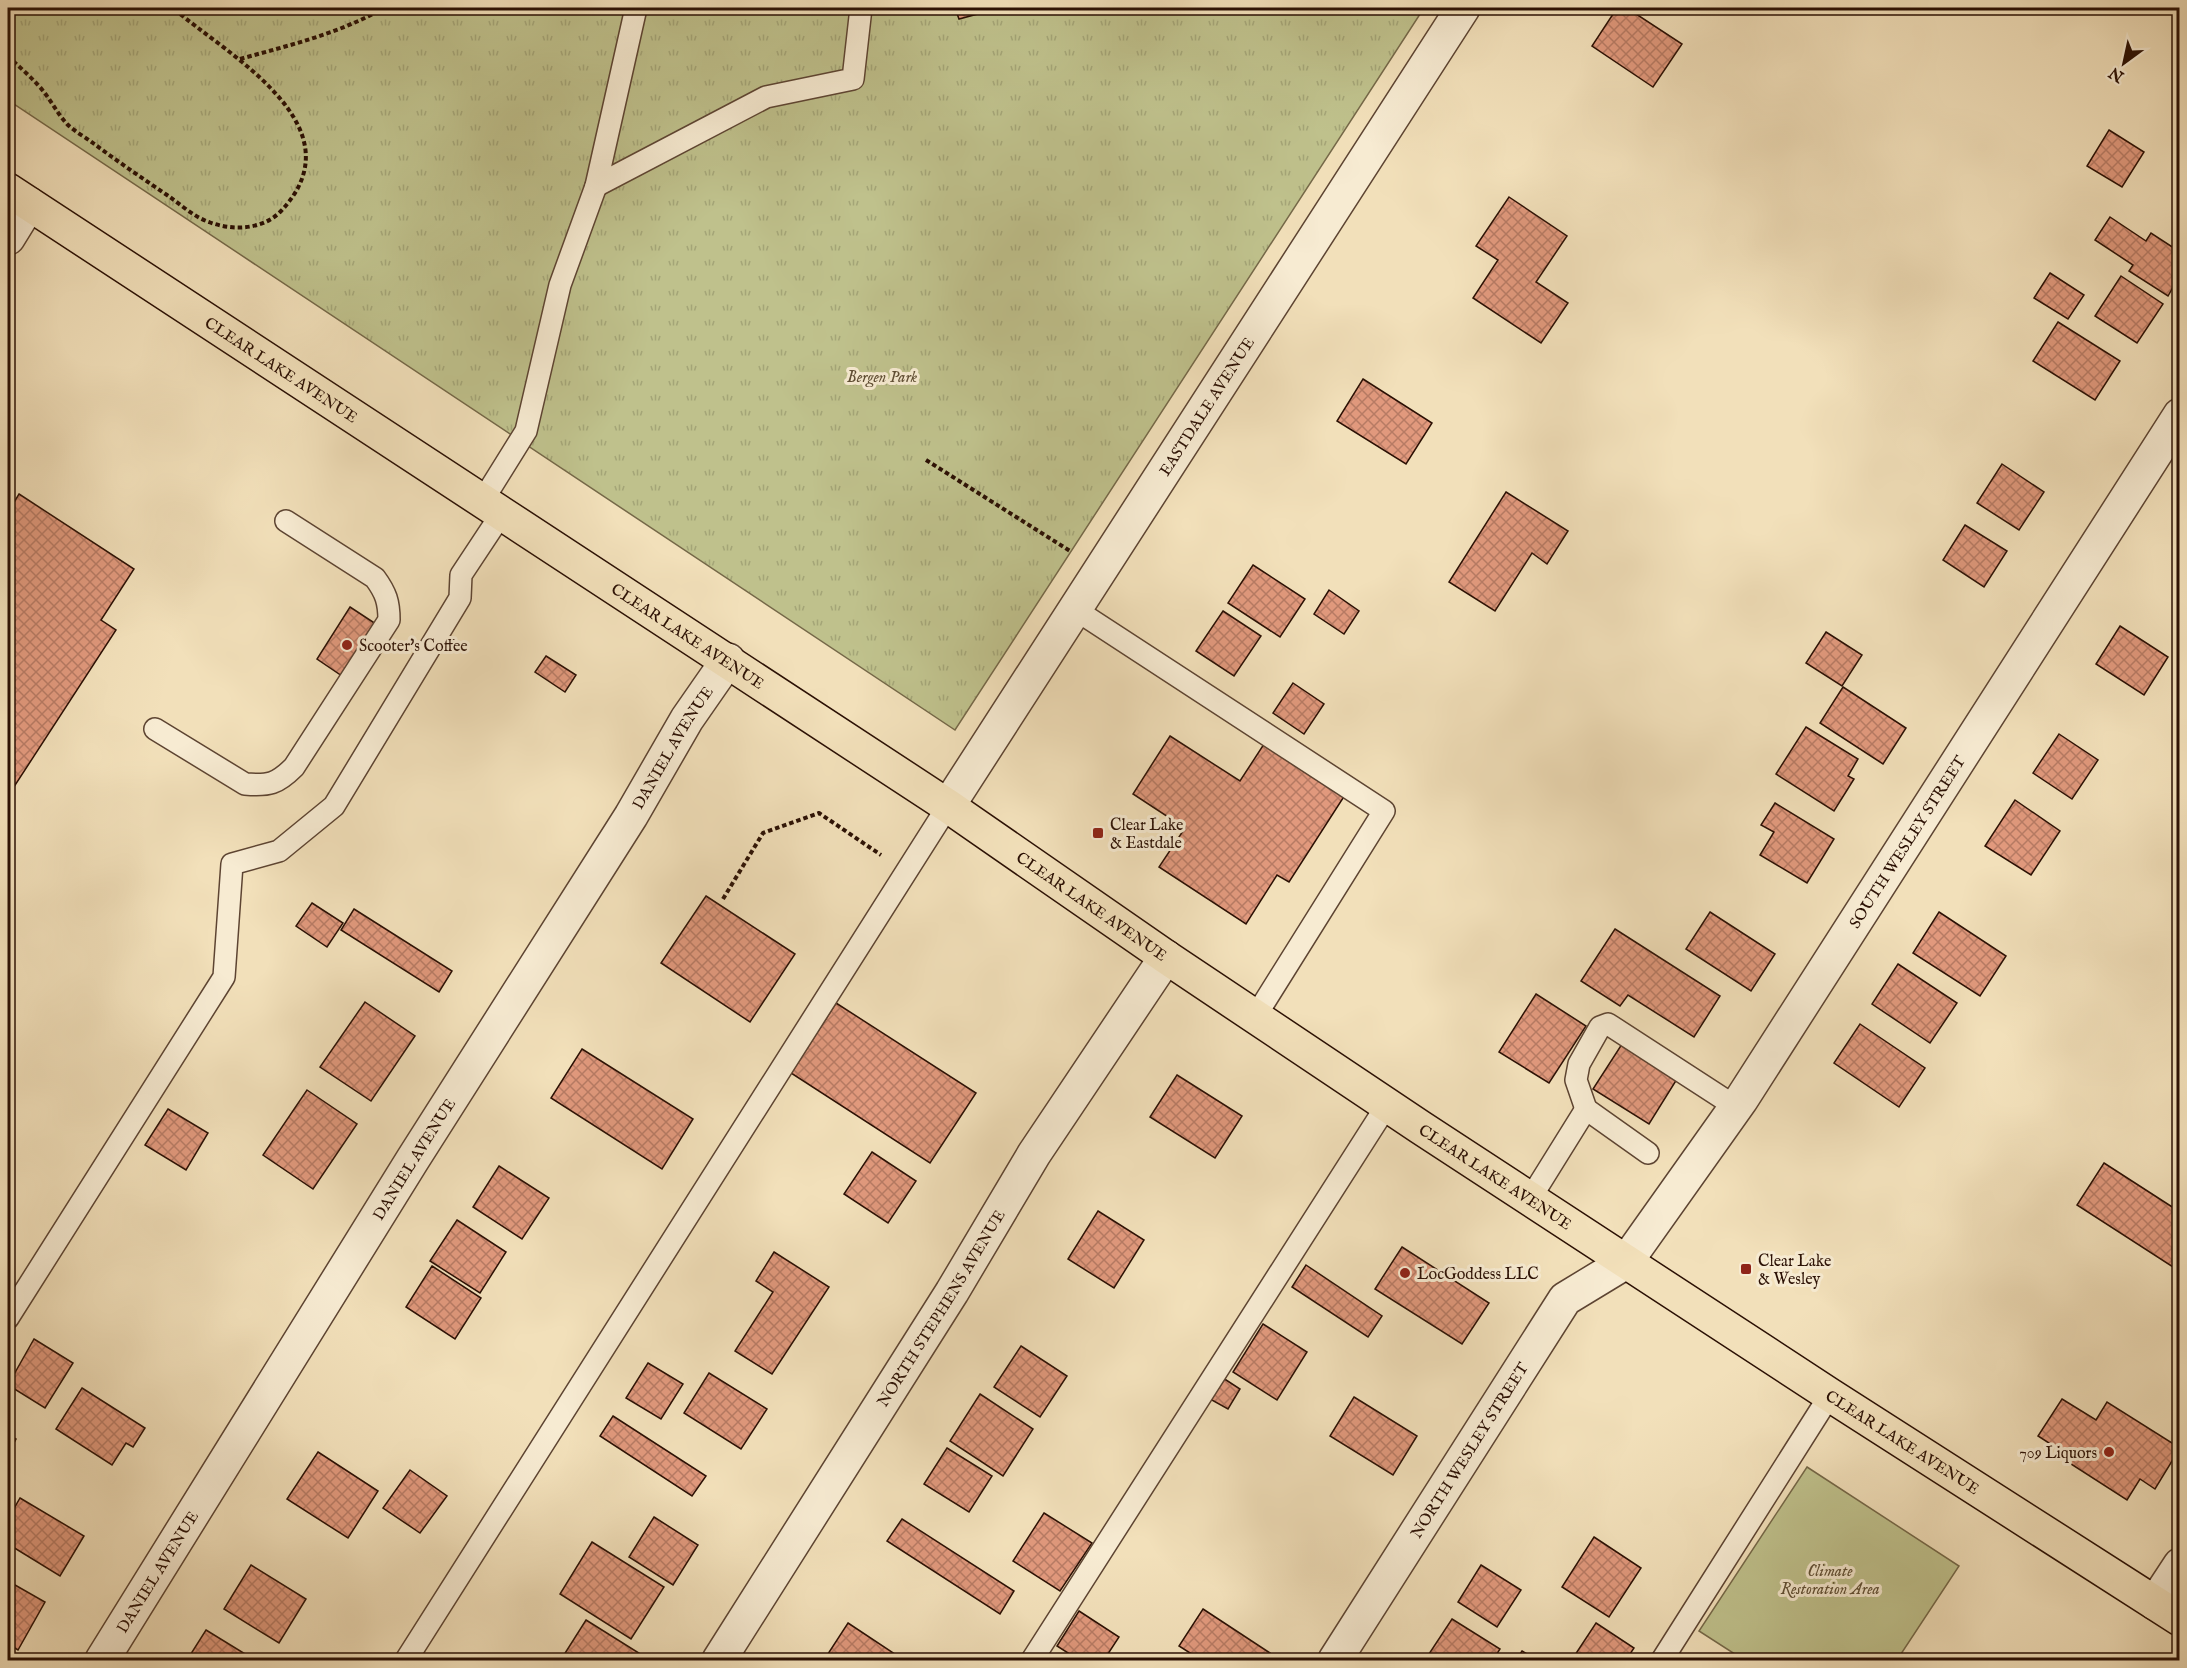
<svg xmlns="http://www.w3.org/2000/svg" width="2187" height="1668" font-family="'IM FELL English',serif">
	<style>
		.grass { fill: url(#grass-tufts); stroke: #756848; stroke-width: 1.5 }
		.garden { fill: #bfc18c; stroke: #756848; stroke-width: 1.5 }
		.building { fill: url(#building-cross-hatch); stroke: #2b1004; stroke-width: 1.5 }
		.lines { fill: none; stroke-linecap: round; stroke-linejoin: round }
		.service-casing { stroke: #5d4432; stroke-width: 24 }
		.minor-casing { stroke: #5d4432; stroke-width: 36 }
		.primary-casing { stroke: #2b1004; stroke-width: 36 }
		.path { stroke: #2b1004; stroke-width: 4; stroke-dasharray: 4.5 3; stroke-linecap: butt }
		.service { stroke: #f7ebd2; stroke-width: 21 }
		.minor { stroke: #f7ebd2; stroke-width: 33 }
		.primary { stroke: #f2e0ba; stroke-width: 33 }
		.poi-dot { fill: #8f2418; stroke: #f7ebd2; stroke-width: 2 }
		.labels { text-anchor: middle; stroke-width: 6; stroke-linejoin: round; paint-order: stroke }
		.street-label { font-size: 16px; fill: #2b1004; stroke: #f7ebd2 }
		.park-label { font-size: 16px; font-style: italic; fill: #5f4e34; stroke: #f7ebd2 }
		.poi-label { font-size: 16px; fill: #2b1004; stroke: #f7ebd2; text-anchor: start }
	</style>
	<defs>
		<pattern id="grass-tufts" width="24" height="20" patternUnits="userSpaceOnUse" patternTransform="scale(1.5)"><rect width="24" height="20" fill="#bfc18c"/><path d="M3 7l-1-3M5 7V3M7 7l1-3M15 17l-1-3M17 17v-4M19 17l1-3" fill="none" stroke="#a4a577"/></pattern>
		<pattern id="building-cross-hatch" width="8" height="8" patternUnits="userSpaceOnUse" patternTransform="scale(1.5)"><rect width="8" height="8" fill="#e1997d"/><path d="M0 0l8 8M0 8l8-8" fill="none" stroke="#b77b64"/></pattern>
	</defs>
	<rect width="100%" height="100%" fill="#f2e0ba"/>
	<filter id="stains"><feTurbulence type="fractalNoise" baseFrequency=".00333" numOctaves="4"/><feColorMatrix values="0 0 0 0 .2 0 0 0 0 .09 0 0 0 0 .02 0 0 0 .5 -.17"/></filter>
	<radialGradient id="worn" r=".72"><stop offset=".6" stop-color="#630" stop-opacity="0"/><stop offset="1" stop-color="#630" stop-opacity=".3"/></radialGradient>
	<polygon class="grass" points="8,8 1424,8 955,730 8,100"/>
	<polygon class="garden" points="1807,1467 1959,1566 1897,1660 1744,1660 1699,1631"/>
	<g class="building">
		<polygon points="955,8 1000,8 959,19"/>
		<polygon points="1617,8 1627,8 1682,44 1653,87 1592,46"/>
		<polygon points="2109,130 2144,152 2122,187 2087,166"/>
		<polygon points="1509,197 1567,236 1536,282 1568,303 1541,343 1473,298 1498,260 1476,246"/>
		<polygon points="2110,217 2146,241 2151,233 2180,252 2180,294 2172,289 2168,296 2129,271 2133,265 2095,240"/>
		<polygon points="2050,273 2084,295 2068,319 2034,298"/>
		<polygon points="2121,276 2163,304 2137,343 2095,316"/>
		<polygon points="2058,322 2120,361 2095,400 2033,361"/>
		<polygon points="1363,379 1432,423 1406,464 1337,421"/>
		<polygon points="2002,464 2044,492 2019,530 1977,503"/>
		<polygon points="1506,492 1568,531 1547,564 1532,553 1495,611 1449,582"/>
		<polygon points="19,494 134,569 101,620 116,630 8,796 8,512"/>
		<polygon points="1965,525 2007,551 1984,587 1943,560"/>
		<polygon points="1253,565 1305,599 1280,637 1228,603"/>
		<polygon points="1329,590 1359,611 1344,634 1314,614"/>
		<polygon points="350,607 379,626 345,678 317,659"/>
		<polygon points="1223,611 1261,636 1234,676 1196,651"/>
		<polygon points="2120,626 2168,657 2144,695 2096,664"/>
		<polygon points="1826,632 1862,655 1842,686 1806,663"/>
		<polygon points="546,656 576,675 565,692 535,672"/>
		<polygon points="1293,683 1324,704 1304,734 1273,713"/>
		<polygon points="1843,687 1906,728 1883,764 1820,723"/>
		<polygon points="1806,727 1858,759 1848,776 1854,779 1834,811 1776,774"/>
		<polygon points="2059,734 2098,760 2072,799 2033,773"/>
		<polygon points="1170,736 1240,781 1264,744 1345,795 1289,882 1277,875 1246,924 1159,867 1185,828 1133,794"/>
		<polygon points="2015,800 2060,831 2031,875 1985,846"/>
		<polygon points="1775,803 1834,839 1807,883 1760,855 1774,832 1761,825"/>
		<polygon points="706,896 795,954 750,1022 661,963"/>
		<polygon points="312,903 343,923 327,947 296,926"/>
		<polygon points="354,909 452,971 439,992 341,930"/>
		<polygon points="1710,912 1775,954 1751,991 1686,949"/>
		<polygon points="1939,912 2006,956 1980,996 1913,953"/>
		<polygon points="1615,929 1720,996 1694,1037 1628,995 1620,1006 1581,981"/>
		<polygon points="1898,964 1957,1003 1930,1043 1872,1004"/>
		<polygon points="1536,994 1586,1026 1549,1083 1499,1052"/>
		<polygon points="365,1002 415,1036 371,1101 320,1067"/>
		<polygon points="836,1003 976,1093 930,1163 791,1073"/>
		<polygon points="1860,1024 1925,1068 1899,1107 1834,1063"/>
		<polygon points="1622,1044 1677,1079 1649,1124 1593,1089"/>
		<polygon points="582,1049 693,1119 662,1169 551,1098"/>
		<polygon points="1177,1075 1242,1116 1215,1158 1150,1117"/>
		<polygon points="307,1090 357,1124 313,1189 263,1155"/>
		<polygon points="168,1109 208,1133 186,1170 145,1145"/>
		<polygon points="872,1152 916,1181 888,1223 844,1194"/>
		<polygon points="2104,1163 2180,1212 2180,1258 2173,1267 2077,1205"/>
		<polygon points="499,1166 549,1198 522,1239 473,1207"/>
		<polygon points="1098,1211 1144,1240 1114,1288 1068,1259"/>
		<polygon points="457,1220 506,1252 480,1293 430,1261"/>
		<polygon points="1402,1247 1489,1303 1462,1344 1375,1289"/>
		<polygon points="774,1252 829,1287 772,1374 735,1351 773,1292 756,1281"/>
		<polygon points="1306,1265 1382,1316 1368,1337 1292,1287"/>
		<polygon points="432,1266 481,1298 455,1339 406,1307"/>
		<polygon points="1263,1324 1307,1352 1277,1400 1233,1372"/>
		<polygon points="34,1339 73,1363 45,1408 8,1385"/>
		<polygon points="1021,1346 1067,1376 1040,1417 994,1387"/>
		<polygon points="648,1363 683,1384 661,1419 626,1398"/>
		<polygon points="709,1373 767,1409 741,1449 684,1413"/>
		<polygon points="1223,1378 1240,1389 1228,1409 1210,1399"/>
		<polygon points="82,1388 145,1428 133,1447 126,1443 112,1465 56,1429"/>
		<polygon points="980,1394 1033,1429 1003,1476 950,1441"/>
		<polygon points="1354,1397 1417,1436 1393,1475 1330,1436"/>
		<polygon points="2062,1399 2096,1420 2107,1402 2180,1448 2155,1489 2140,1479 2127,1500 2057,1455 2060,1450 2038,1436"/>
		<polygon points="613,1416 706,1476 692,1496 600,1436"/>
		<polygon points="8,1434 16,1439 8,1455"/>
		<polygon points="947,1448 992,1476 969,1512 924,1484"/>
		<polygon points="318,1452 378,1491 348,1538 287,1499"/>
		<polygon points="410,1470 447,1496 420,1533 383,1508"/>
		<polygon points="20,1498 84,1536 60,1576 8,1544 8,1519"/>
		<polygon points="1044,1513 1092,1543 1060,1591 1013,1561"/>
		<polygon points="654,1517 698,1545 673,1585 629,1557"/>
		<polygon points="902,1519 1014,1591 1000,1614 887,1541"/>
		<polygon points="1594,1537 1641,1568 1609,1617 1562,1587"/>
		<polygon points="592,1542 664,1587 631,1639 560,1594"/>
		<polygon points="251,1565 306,1599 279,1643 224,1609"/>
		<polygon points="1481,1565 1521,1590 1497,1627 1458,1602"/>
		<polygon points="8,1581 45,1602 18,1650 8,1644"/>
		<polygon points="1203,1609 1270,1653 1264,1660 1201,1660 1179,1646"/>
		<polygon points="1079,1611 1119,1637 1104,1660 1079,1660 1057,1646"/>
		<polygon points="1452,1619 1500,1649 1493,1660 1425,1660"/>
		<polygon points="586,1620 650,1660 567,1660 562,1658"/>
		<polygon points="848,1623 901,1658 899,1660 824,1660"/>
		<polygon points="1596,1623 1634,1648 1626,1660 1577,1660 1573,1658"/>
		<polygon points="206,1630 255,1660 187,1660"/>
		<polygon points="1522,1651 1537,1660 1516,1660"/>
	</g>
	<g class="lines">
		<defs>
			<g id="service">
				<polyline points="596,186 766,97 853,79 861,8"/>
				<polyline points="483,500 526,431 560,285 596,186 636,8"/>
				<polyline points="1076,610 1384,811 1255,1017"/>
				<path d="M155,729L245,784C269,786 277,784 294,767L389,620C389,602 386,593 375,578L286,521"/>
				<polyline points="1586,1109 1576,1080 1579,1064 1600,1027 1608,1024 1736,1107"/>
				<polyline points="1530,1199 1586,1109 1648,1153"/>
				<polyline points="8,1318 224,977 232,864 279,851 334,806 460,598 461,575 502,513"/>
				<polyline points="406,1660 948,806"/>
				<polyline points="1032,1660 1387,1105"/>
				<polyline points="1662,1660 1830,1395"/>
			</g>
			<g id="minor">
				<polyline points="8,238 29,204"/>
				<path id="s1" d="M948,806L1463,8"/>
				<polyline points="2155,1603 2180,1565"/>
				<path id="s2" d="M102,1660L413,1159L631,816L687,719L728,660"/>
				<path id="s3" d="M719,1660L952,1292L1034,1154L1166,957"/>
				<path id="s4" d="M1335,1660L1565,1299L1626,1262L1741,1100L2180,415"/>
			</g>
			<g id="primary">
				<path id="s5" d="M8,190L948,806L1166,957L1420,1127L1830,1395L2180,1619"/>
			</g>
		</defs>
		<use href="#service" class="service-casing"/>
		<use href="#minor" class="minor-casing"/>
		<use href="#primary" class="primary-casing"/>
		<g class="path">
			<path d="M8,56C17,65 28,74 37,84C49,96 56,112 67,124C74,131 85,137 93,143C117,161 142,178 167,195C180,204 194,217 209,222C232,231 263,230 281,211C361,126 227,55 173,8"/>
			<path d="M240,59C290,45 338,34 384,8"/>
			<polyline points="926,460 1070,551"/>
			<polyline points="723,899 763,833 819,813 881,855"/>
		</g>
		<use href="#service" class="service"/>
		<use href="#minor" class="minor"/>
		<use href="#primary" class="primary"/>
	</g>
	<g class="poi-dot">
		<circle cx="347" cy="645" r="6"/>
		<rect x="1092" y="827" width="12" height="12" rx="3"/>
		<rect x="1740" y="1263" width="12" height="12" rx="3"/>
		<circle cx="1405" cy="1273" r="6"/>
		<circle cx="2109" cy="1452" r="6"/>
	</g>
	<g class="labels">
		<g class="street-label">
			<text dy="6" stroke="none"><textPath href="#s5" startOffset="327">CLEAR LAKE AVENUE</textPath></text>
			<text dy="6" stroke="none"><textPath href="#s1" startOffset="476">EASTDALE AVENUE</textPath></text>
			<text dy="6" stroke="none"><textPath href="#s5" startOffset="813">CLEAR LAKE AVENUE</textPath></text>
			<text dy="6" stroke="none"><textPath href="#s2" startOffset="1076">DANIEL AVENUE</textPath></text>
			<text dy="6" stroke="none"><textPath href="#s4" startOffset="1005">SOUTH WESLEY STREET</textPath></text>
			<text dy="6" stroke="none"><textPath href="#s5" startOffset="1299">CLEAR LAKE AVENUE</textPath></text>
			<text dy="6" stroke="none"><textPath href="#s2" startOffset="590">DANIEL AVENUE</textPath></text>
			<text dy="6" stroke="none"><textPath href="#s5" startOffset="1785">CLEAR LAKE AVENUE</textPath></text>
			<text dy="6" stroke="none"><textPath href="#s3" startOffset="416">NORTH STEPHENS AVENUE</textPath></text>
			<text dy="6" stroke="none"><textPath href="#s5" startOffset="2271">CLEAR LAKE AVENUE</textPath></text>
			<text dy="6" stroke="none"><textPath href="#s4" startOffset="249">NORTH WESLEY STREET</textPath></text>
			<text dy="6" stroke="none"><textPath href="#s2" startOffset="104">DANIEL AVENUE</textPath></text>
		</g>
		<g class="park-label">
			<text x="882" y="382">Bergen Park</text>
			<text x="1830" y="1576">Climate<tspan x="1830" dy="18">Restoration Area</tspan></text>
		</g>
		<g class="poi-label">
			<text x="359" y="651">Scooter's Coffee</text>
			<text x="1110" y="830">Clear Lake<tspan x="1110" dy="18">&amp; Eastdale</tspan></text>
			<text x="1758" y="1266">Clear Lake<tspan x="1758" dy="18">&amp; Wesley</tspan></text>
			<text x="1417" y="1279">LocGoddess LLC</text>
			<text x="2097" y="1458" text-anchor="end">709 Liquors</text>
		</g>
	</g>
	<rect width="2187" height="1668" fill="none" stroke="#f2e0ba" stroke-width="30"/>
	<rect x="9" y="9" width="2169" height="1650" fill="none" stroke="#2b1004" stroke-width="3"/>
	<rect x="15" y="15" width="2157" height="1638" fill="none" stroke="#2b1004" stroke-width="1.5"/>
	<g transform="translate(2124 63) rotate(213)" stroke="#f7ebd2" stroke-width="4.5" paint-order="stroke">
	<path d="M0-4.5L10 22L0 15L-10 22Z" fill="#2b1004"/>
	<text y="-9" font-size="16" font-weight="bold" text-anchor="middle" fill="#2b1004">N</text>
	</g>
	<rect width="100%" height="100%" filter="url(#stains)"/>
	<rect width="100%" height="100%" fill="url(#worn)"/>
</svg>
